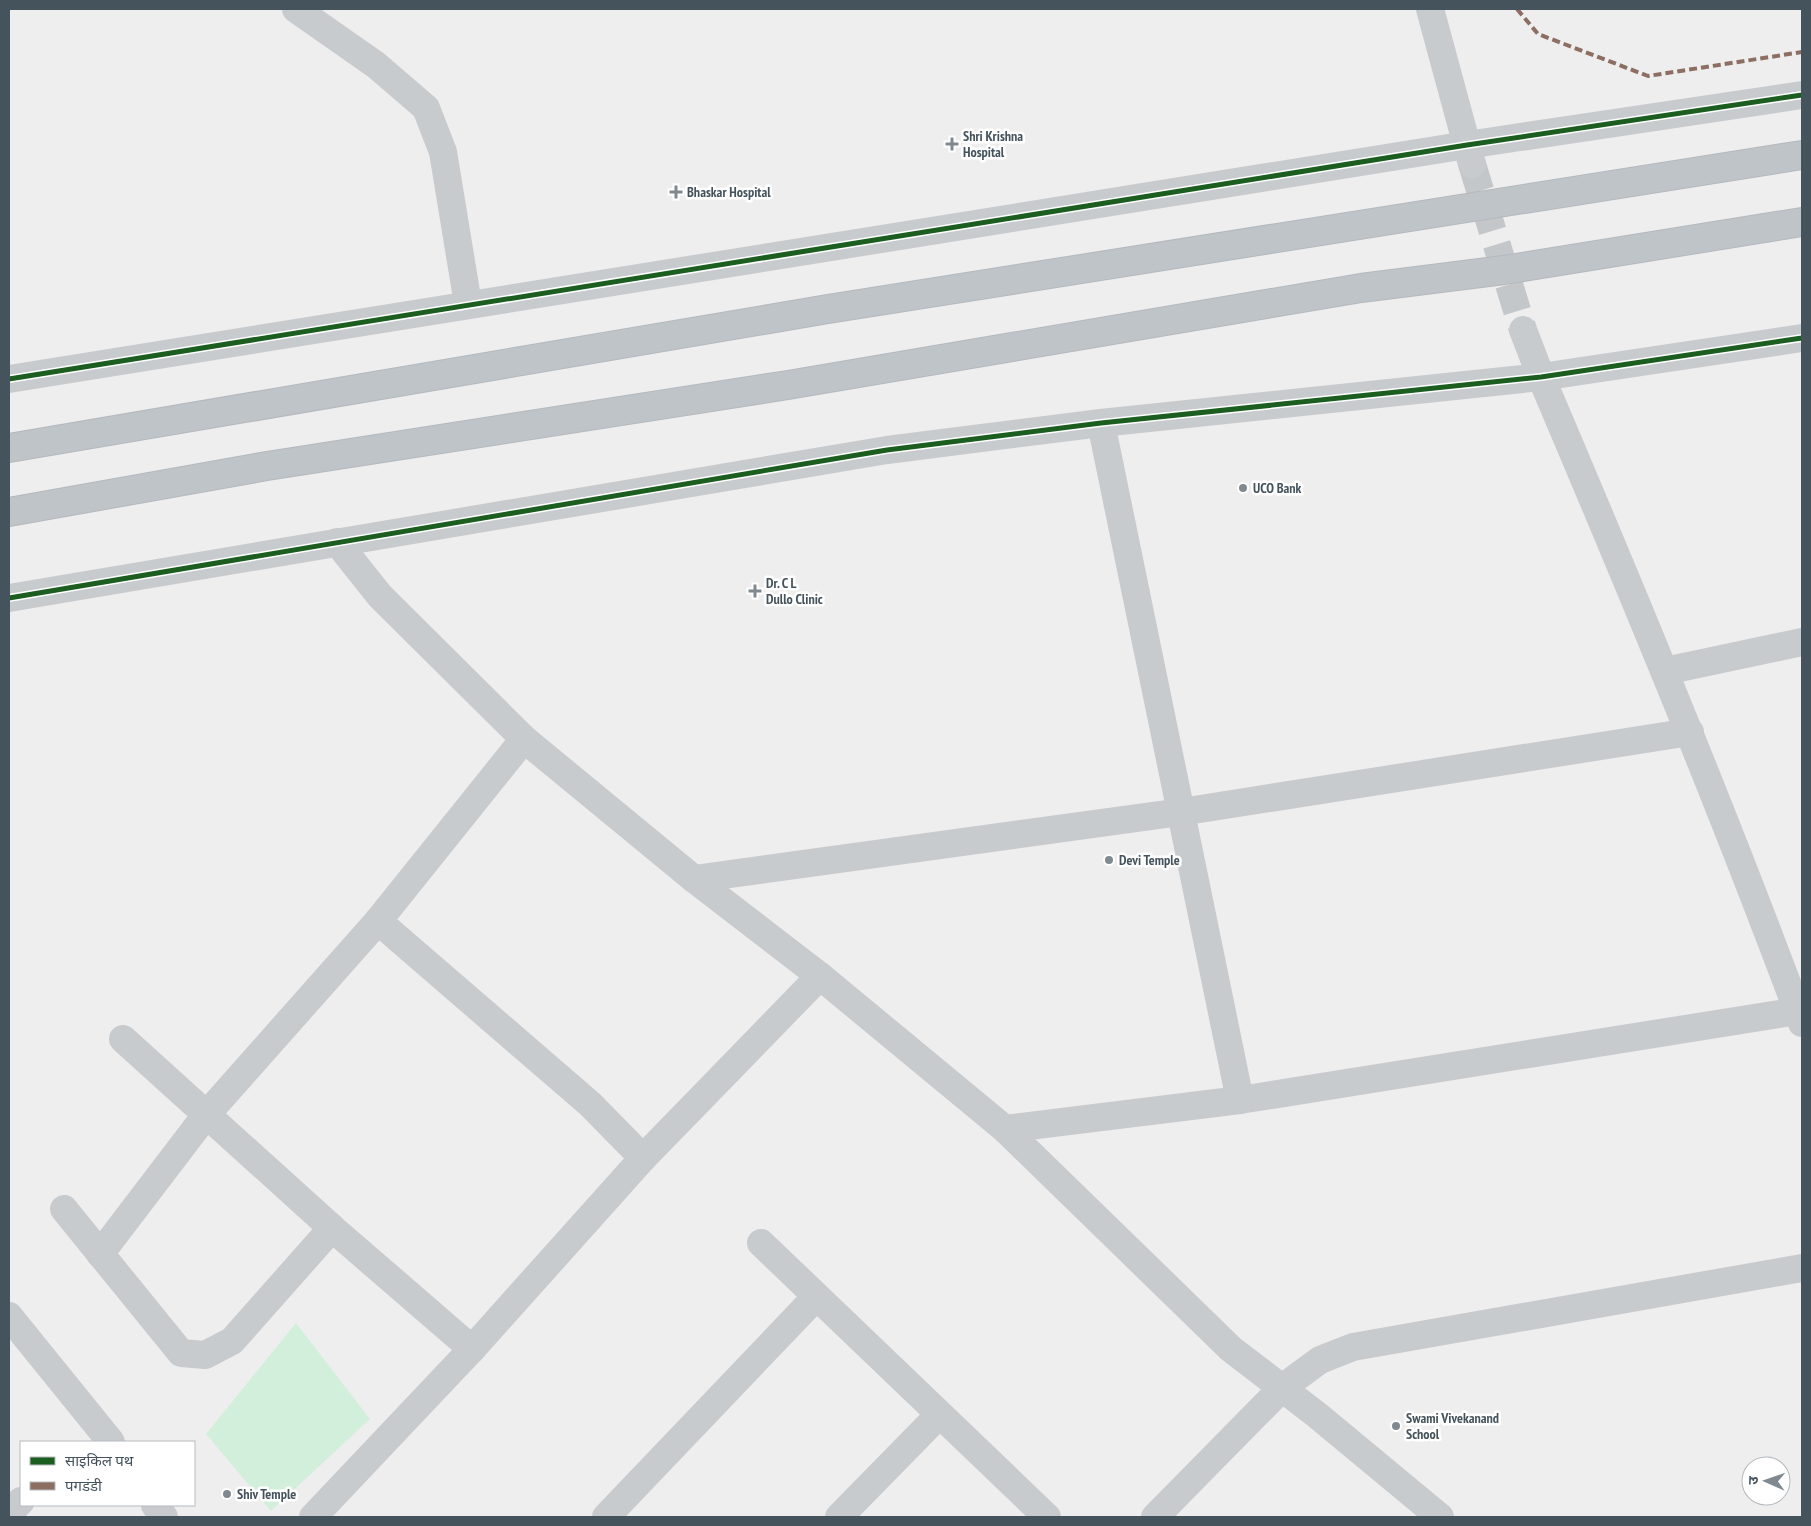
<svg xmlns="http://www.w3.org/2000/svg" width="1811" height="1526" font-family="'PT Sans Narrow','Noto Sans Devanagari',sans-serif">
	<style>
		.green { fill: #d1efda }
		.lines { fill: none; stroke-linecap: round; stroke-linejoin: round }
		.tertiary-tunnel { stroke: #c4c7ca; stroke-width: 28; stroke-dasharray: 28 14; stroke-linecap: butt }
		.trunk-casing { stroke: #b3b9be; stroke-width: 30 }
		.minor { stroke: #c8cbce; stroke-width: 28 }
		.tertiary { stroke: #c8cbce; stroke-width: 28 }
		.trunk { stroke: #bec4c8; stroke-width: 28 }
		.quiet { stroke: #8d6e63; stroke-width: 4; stroke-dasharray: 8 4; stroke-linecap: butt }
		.cycleway-casing { stroke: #fff; stroke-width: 8 }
		.cycleway { stroke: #1b5e20; stroke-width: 5 }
		.poi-dot { fill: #80898f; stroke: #fff; stroke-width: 2 }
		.labels { text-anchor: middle; stroke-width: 5; stroke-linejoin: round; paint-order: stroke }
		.poi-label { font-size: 14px; font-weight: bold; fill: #45535c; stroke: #fff; text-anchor: start }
	</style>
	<rect width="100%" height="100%" fill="#efeeee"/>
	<polygon class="green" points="296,1323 370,1419 271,1511 206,1434"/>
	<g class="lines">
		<polyline class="tertiary-tunnel" points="1472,164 1523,330"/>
		<defs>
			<g id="trunk">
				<polyline points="9,448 828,309 1802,155"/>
				<polyline points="9,512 267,466 788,385 1361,288 1504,270 1802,222"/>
			</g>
		</defs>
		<use href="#trunk" class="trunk-casing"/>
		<g class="minor">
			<polyline points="296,9 376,65 426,108 443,152 468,304"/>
			<path d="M1541,377C1632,591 1721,805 1802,1023"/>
			<polyline points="1101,423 1240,1100"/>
			<polyline points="337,542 380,596 524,739 694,879 820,976 1005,1129 1231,1349 1317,1415 1440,1517"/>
			<polyline points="1665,671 1802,642"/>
			<polyline points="694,879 1181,812 1690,732"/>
			<polyline points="378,921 590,1104 643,1158"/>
			<polyline points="123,1039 332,1228 472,1349"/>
			<polyline points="1005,1129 1240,1100 1798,1011"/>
			<polyline points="64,1209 181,1353 205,1355 232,1341 332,1228"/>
			<polyline points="761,1243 1047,1517"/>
			<polyline points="100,1254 206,1115 378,921 524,739"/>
			<polyline points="9,1316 111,1442"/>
			<polyline points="155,1505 164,1517"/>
			<polyline points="9,1513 21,1501"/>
			<polyline points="313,1517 472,1349 643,1158 820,976"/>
			<polyline points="606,1517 816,1297"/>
			<polyline points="839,1517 939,1415"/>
			<polyline points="1155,1517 1282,1388 1320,1360 1353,1347 1802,1268"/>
		</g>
		<g class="tertiary">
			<polyline points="1430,9 1472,164"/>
			<polyline points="1523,330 1541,377"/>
			<polyline points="9,379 1467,145 1802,95"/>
			<polyline points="9,598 887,450 1101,423 1541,377 1802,338"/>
		</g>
		<use href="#trunk" class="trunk"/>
		<polyline class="quiet" points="1517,9 1538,34 1648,76 1802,52"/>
		<defs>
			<g id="cycleway">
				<polyline points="9,379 1467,145 1802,95"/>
				<polyline points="9,598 887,450 1101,423 1541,377 1802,338"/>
			</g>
		</defs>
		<use href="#cycleway" class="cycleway-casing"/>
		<use href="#cycleway" class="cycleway"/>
	</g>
	<g class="poi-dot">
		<path d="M949.5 136.5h5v5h5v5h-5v5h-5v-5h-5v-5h5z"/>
		<path d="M673.5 184.5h5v5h5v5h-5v5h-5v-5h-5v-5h5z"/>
		<circle cx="1243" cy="488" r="5"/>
		<path d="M752.5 583.5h5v5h5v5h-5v5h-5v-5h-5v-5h5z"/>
		<circle cx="1109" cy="860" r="5"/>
		<circle cx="1396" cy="1426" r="5"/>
		<circle cx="227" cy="1494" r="5"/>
	</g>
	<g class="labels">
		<g class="poi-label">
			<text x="963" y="141">Shri Krishna<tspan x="963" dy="16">Hospital</tspan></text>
			<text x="687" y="197">Bhaskar Hospital</text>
			<text x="1253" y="493">UCO Bank</text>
			<text x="766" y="588">Dr. C L<tspan x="766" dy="16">Dullo Clinic</tspan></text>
			<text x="1119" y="865">Devi Temple</text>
			<text x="1406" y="1423">Swami Vivekanand<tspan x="1406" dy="16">School</tspan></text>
			<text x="237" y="1499">Shiv Temple</text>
		</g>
	</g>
	<rect width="1811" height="1526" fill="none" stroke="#45535c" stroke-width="20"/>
	<rect x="20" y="1441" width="175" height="65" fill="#ffffff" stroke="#b5babe"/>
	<rect x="30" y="1457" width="25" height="8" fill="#1b5e20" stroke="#b5babe"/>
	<text x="65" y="1466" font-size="15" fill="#45535c">साइकिल पथ</text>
	<rect x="30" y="1482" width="25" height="8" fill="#8d6e63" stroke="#b5babe"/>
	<text x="65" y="1491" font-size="15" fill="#45535c">पगडंडी</text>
	<g transform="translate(1766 1481) rotate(272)"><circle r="24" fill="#ffffff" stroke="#b5babe"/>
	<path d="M0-4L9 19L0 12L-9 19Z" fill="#80898f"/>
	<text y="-8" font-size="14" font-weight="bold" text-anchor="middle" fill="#45535c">उ</text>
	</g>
</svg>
